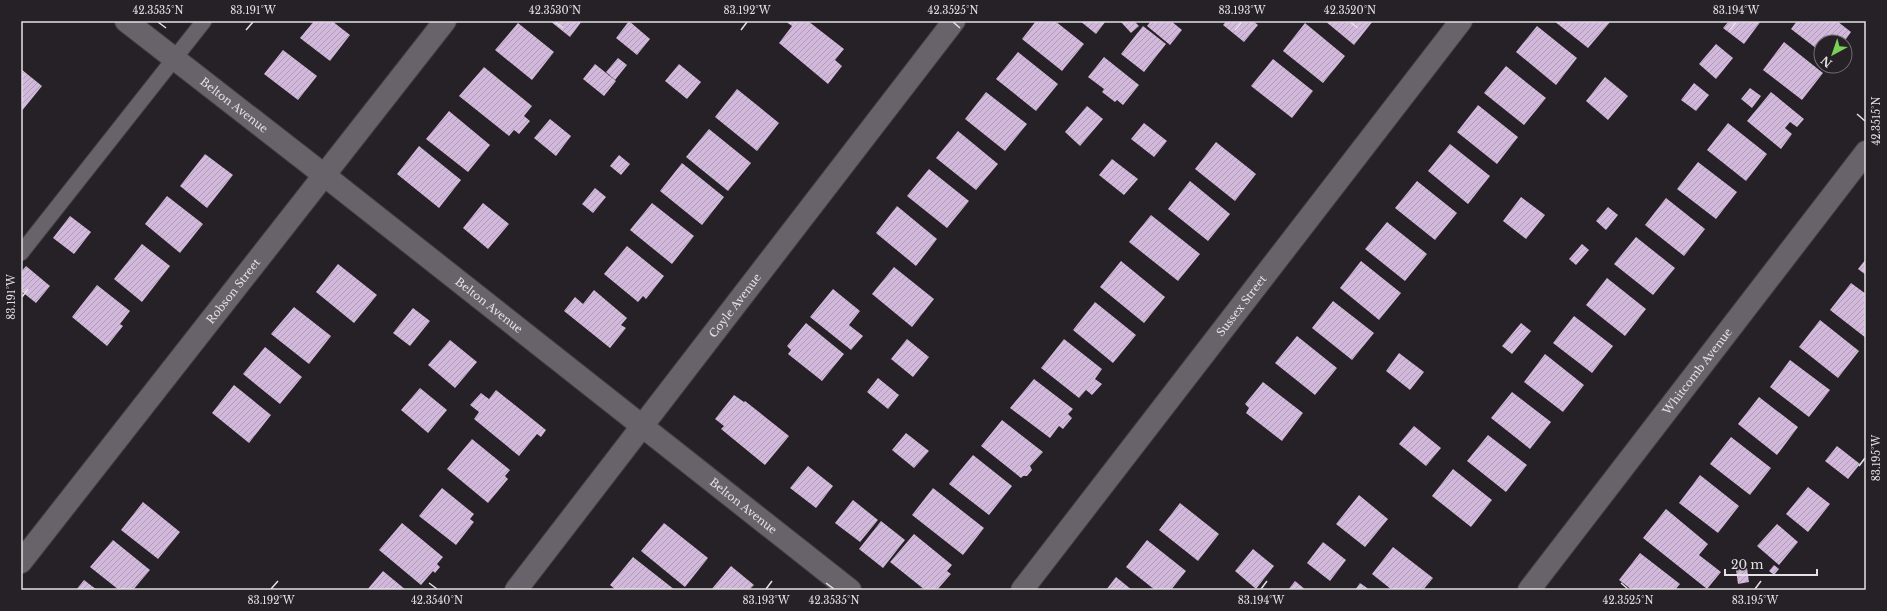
<svg xmlns="http://www.w3.org/2000/svg" width="1887" height="611" font-family="'Libre Baskerville',serif">
	<style>
		.building { fill: url(#building-hatch) }
		.lines { fill: none; stroke-linecap: round; stroke-linejoin: round }
		.service-casing { stroke: #413e42; stroke-width: 17 }
		.minor-casing { stroke: #413e42; stroke-width: 24 }
		.service { stroke: #68636a; stroke-width: 15 }
		.minor { stroke: #68636a; stroke-width: 22 }
		.ticks { fill: none; stroke: #e4e1e5; stroke-width: 1.5 }
		.labels { text-anchor: middle; stroke-width: 4; stroke-linejoin: round; paint-order: stroke }
		.street-label { font-size: 11px; fill: #e4e1e5; stroke: #252126 }
		.neatline { fill: none; stroke: #e4e1e5; stroke-width: 1.5 }
		.ticks-label { font-size: 10px; text-anchor: middle; fill: #e4e1e5 }
	</style>
	<defs>
		<pattern id="building-hatch" width="6" height="6" patternUnits="userSpaceOnUse"><rect width="6" height="6" fill="#d2b8da"/><path d="M-1 1l2-2M0 6l6-6M5 7l2-2" fill="none" stroke="#ae9bb5"/></pattern>
	</defs>
	<rect width="100%" height="100%" fill="#252126"/>
	<g class="building">
		<polygon points="314,21 332,21 350,35 330,61 300,38"/>
		<polygon points="550,21 582,21 570,37"/>
		<polygon points="629,21 650,39 637,55 616,38"/>
		<polygon points="785,21 808,21 844,49 835,60 842,66 828,84 779,43 792,26"/>
		<polygon points="1036,21 1055,21 1084,44 1062,71 1022,39"/>
		<polygon points="1080,21 1106,21 1096,34"/>
		<polygon points="1120,21 1134,21 1139,26 1131,33"/>
		<polygon points="1151,21 1171,21 1182,30 1170,45 1147,26"/>
		<polygon points="1226,21 1253,21 1258,25 1244,42 1223,25"/>
		<polygon points="1325,21 1373,21 1354,45"/>
		<polygon points="1554,21 1611,21 1588,48"/>
		<polygon points="1729,21 1761,21 1744,44 1723,28"/>
		<polygon points="1797,21 1837,21 1851,32 1844,42 1821,42 1821,52 1791,29"/>
		<polygon points="518,23 554,52 532,80 495,50"/>
		<polygon points="1305,23 1345,56 1323,83 1283,51"/>
		<polygon points="1143,26 1166,44 1144,72 1121,54"/>
		<polygon points="1537,26 1577,58 1556,85 1516,52"/>
		<polygon points="1784,42 1823,73 1802,100 1763,70"/>
		<polygon points="1716,44 1733,58 1716,79 1699,64"/>
		<polygon points="283,50 317,76 298,100 264,74"/>
		<polygon points="1018,52 1058,84 1036,111 996,79"/>
		<polygon points="1104,57 1139,85 1123,105 1117,100 1115,102 1102,92 1104,89 1088,77"/>
		<polygon points="618,58 627,65 615,80 606,72"/>
		<polygon points="1273,59 1313,91 1292,118 1251,86"/>
		<polygon points="595,64 616,81 604,96 583,79"/>
		<polygon points="679,64 701,82 687,99 665,81"/>
		<polygon points="1506,66 1546,98 1524,125 1484,93"/>
		<polygon points="484,67 532,106 524,116 530,121 519,134 514,130 509,136 459,96"/>
		<polygon points="21,69 42,86 21,112"/>
		<polygon points="1605,77 1628,96 1608,120 1586,101"/>
		<polygon points="1694,83 1709,95 1696,111 1681,100"/>
		<polygon points="1750,88 1761,96 1752,108 1741,99"/>
		<polygon points="737,89 779,123 757,151 715,117"/>
		<polygon points="986,92 1027,124 1005,151 965,119"/>
		<polygon points="1771,92 1804,119 1797,127 1790,122 1785,128 1792,134 1781,149 1747,121"/>
		<polygon points="1478,105 1518,137 1497,164 1457,132"/>
		<polygon points="1087,106 1103,119 1080,146 1065,132"/>
		<polygon points="449,111 490,145 468,172 426,139"/>
		<polygon points="550,119 571,136 556,156 534,138"/>
		<polygon points="1144,123 1167,141 1154,157 1131,139"/>
		<polygon points="1728,123 1767,154 1746,181 1707,150"/>
		<polygon points="709,129 751,163 728,191 686,157"/>
		<polygon points="958,131 998,164 976,190 936,158"/>
		<polygon points="1216,142 1256,174 1235,201 1195,169"/>
		<polygon points="1450,144 1490,176 1468,204 1428,171"/>
		<polygon points="419,146 461,180 439,208 397,174"/>
		<polygon points="205,154 233,175 207,208 180,186"/>
		<polygon points="619,155 630,164 621,175 610,166"/>
		<polygon points="1112,159 1138,179 1124,195 1099,175"/>
		<polygon points="1698,162 1737,192 1716,219 1677,189"/>
		<polygon points="682,163 724,197 702,225 660,191"/>
		<polygon points="929,169 969,201 947,228 907,196"/>
		<polygon points="1190,181 1230,214 1208,241 1168,209"/>
		<polygon points="1417,181 1457,213 1435,240 1395,208"/>
		<polygon points="595,188 606,197 593,213 582,204"/>
		<polygon points="167,196 203,224 180,253 145,224"/>
		<polygon points="1521,197 1545,215 1526,239 1503,221"/>
		<polygon points="1666,198 1705,229 1684,256 1645,225"/>
		<polygon points="483,203 509,224 488,249 463,228"/>
		<polygon points="652,203 694,236 672,264 630,230"/>
		<polygon points="897,206 937,239 916,266 876,233"/>
		<polygon points="1608,207 1618,215 1606,230 1596,221"/>
		<polygon points="1151,215 1200,254 1178,281 1129,242"/>
		<polygon points="70,216 91,232 74,254 53,238"/>
		<polygon points="1387,222 1427,254 1405,281 1365,249"/>
		<polygon points="1636,237 1675,268 1653,295 1614,264"/>
		<polygon points="142,244 170,266 142,302 114,279"/>
		<polygon points="1582,244 1589,250 1576,265 1569,259"/>
		<polygon points="627,246 664,276 646,299 643,296 638,302 604,274"/>
		<polygon points="1866,259 1866,275 1858,269"/>
		<polygon points="1121,261 1165,297 1144,323 1100,287"/>
		<polygon points="1361,261 1401,293 1379,320 1340,288"/>
		<polygon points="338,264 377,295 354,323 316,292"/>
		<polygon points="26,266 50,286 36,303 21,291 21,272"/>
		<polygon points="894,267 934,299 912,327 872,294"/>
		<polygon points="1607,278 1646,309 1625,336 1586,305"/>
		<polygon points="1851,283 1866,294 1866,338 1830,310"/>
		<polygon points="97,285 130,311 120,324 123,326 107,346 72,317"/>
		<polygon points="833,289 860,311 849,325 863,336 851,350 810,317"/>
		<polygon points="594,290 627,318 621,325 626,328 610,348 564,311 575,297 583,304"/>
		<polygon points="1333,301 1374,333 1352,360 1312,328"/>
		<polygon points="1095,302 1136,335 1113,363 1073,330"/>
		<polygon points="294,307 331,336 309,364 271,334"/>
		<polygon points="413,308 430,321 410,346 393,333"/>
		<polygon points="1574,316 1613,346 1592,373 1553,343"/>
		<polygon points="1820,320 1859,351 1838,378 1799,347"/>
		<polygon points="806,323 844,354 822,381 788,354 791,350 787,346"/>
		<polygon points="1521,323 1531,331 1512,354 1502,346"/>
		<polygon points="1297,336 1337,368 1315,395 1275,363"/>
		<polygon points="907,339 929,357 913,377 891,359"/>
		<polygon points="1064,339 1102,369 1095,379 1102,384 1092,395 1086,390 1079,398 1041,368"/>
		<polygon points="450,340 477,362 455,388 428,365"/>
		<polygon points="265,347 302,377 280,404 243,374"/>
		<polygon points="1399,353 1424,372 1410,390 1386,371"/>
		<polygon points="1545,354 1584,385 1563,412 1524,382"/>
		<polygon points="1790,360 1830,390 1809,417 1770,387"/>
		<polygon points="878,378 899,395 888,409 867,392"/>
		<polygon points="1034,379 1073,409 1068,414 1072,418 1063,429 1059,426 1050,438 1010,408"/>
		<polygon points="1263,382 1303,413 1282,441 1246,413 1249,408 1245,404"/>
		<polygon points="234,385 271,415 249,443 212,413"/>
		<polygon points="420,388 447,410 428,433 401,410"/>
		<polygon points="496,390 546,430 541,437 537,434 519,456 474,419 479,412 470,405 481,393 489,399"/>
		<polygon points="1512,392 1551,422 1530,449 1491,418"/>
		<polygon points="734,395 744,402 745,401 789,436 765,465 721,429 724,426 715,419"/>
		<polygon points="1759,397 1798,427 1777,455 1738,424"/>
		<polygon points="1002,420 1043,452 1030,466 1032,470 1027,476 1023,476 1021,478 981,446"/>
		<polygon points="1414,426 1441,448 1426,466 1399,444"/>
		<polygon points="906,433 929,451 914,468 892,450"/>
		<polygon points="1488,435 1527,465 1506,492 1467,461"/>
		<polygon points="1731,437 1771,468 1750,495 1710,464"/>
		<polygon points="472,439 510,470 505,476 508,479 488,503 447,469"/>
		<polygon points="1837,446 1860,464 1848,479 1825,461"/>
		<polygon points="973,455 1012,486 989,515 949,484"/>
		<polygon points="808,466 833,486 816,508 790,488"/>
		<polygon points="1453,469 1492,500 1471,527 1432,496"/>
		<polygon points="1700,475 1739,506 1718,533 1679,503"/>
		<polygon points="1808,487 1830,504 1808,532 1786,514"/>
		<polygon points="442,488 474,514 470,519 474,522 456,545 419,516"/>
		<polygon points="933,488 984,528 963,555 912,515"/>
		<polygon points="1359,495 1388,519 1365,547 1336,524"/>
		<polygon points="853,500 878,520 860,542 835,523"/>
		<polygon points="143,502 180,532 158,559 121,530"/>
		<polygon points="1180,503 1219,534 1198,561 1159,530"/>
		<polygon points="1666,509 1708,544 1699,555 1721,572 1707,589 1643,538"/>
		<polygon points="881,521 905,540 883,568 859,549"/>
		<polygon points="402,523 443,557 437,564 440,567 435,573 433,571 421,585 379,550"/>
		<polygon points="664,523 708,558 685,587 641,551"/>
		<polygon points="1777,524 1798,542 1779,565 1757,546"/>
		<polygon points="914,534 952,565 947,571 951,574 937,590 925,590 890,562"/>
		<polygon points="113,540 150,570 133,590 119,590 90,567"/>
		<polygon points="1147,540 1186,571 1171,590 1155,590 1126,567"/>
		<polygon points="1323,542 1346,560 1330,581 1307,563"/>
		<polygon points="1393,547 1433,578 1423,590 1392,590 1372,574"/>
		<polygon points="1253,549 1274,566 1256,589 1235,571"/>
		<polygon points="1640,553 1680,584 1675,590 1632,590 1619,580"/>
		<polygon points="633,557 675,590 616,590 610,585"/>
		<polygon points="1774,565 1779,569 1774,575 1769,571"/>
		<polygon points="731,566 754,585 749,590 711,590"/>
		<polygon points="1747,568 1749,582 1738,584 1736,570"/>
		<polygon points="383,571 406,590 367,590"/>
		<polygon points="1116,577 1132,590 1106,590"/>
		<polygon points="84,580 97,590 76,590"/>
		<polygon points="1295,581 1306,590 1288,590"/>
		<polygon points="1360,583 1370,590 1355,590"/>
	</g>
	<g class="lines">
		<defs>
			<polyline id="service" points="21,253 204,21"/>
			<g id="minor">
				<path id="s1" d="M126,21L324,175L850,590"/>
				<path id="s2" d="M21,562L445,21"/>
				<path id="s3" d="M516,590L954,21"/>
				<path id="s4" d="M1022,590L1461,21"/>
				<path id="s5" d="M1529,590L1866,152"/>
			</g>
		</defs>
		<use href="#service" class="service-casing"/>
		<use href="#minor" class="minor-casing"/>
		<use href="#service" class="service"/>
		<use href="#minor" class="minor"/>
	</g>
	<path class="ticks" d="M158,22L166,28M555,22L563,28M953,22L960,28M1350,22L1358,28M246,30L253,22M741,30L747,22M1235,30L1242,22M1730,30L1736,22M1857,114L1865,121M22,297L28,289M1859,466L1865,458M429,583L437,589M826,583L834,589M1621,583L1628,589M271,589L278,581M766,589L772,581M1261,589L1267,581M1755,589L1761,581"/>
	<g class="labels">
		<g class="street-label">
			<text dy="4" stroke="none"><textPath href="#s1" startOffset="137">Belton Avenue</textPath></text>
			<text dy="4" stroke="none"><textPath href="#s2" startOffset="344">Robson Street</textPath></text>
			<text dy="4" stroke="none"><textPath href="#s1" startOffset="461">Belton Avenue</textPath></text>
			<text dy="4" stroke="none"><textPath href="#s3" startOffset="359">Coyle Avenue</textPath></text>
			<text dy="4" stroke="none"><textPath href="#s4" startOffset="359">Sussex Street</textPath></text>
			<text dy="4" stroke="none"><textPath href="#s5" startOffset="276">Whitcomb Avenue</textPath></text>
			<text dy="4" stroke="none"><textPath href="#s1" startOffset="785">Belton Avenue</textPath></text>
		</g>
	</g>
	<rect width="1887" height="611" fill="none" stroke="#252126" stroke-width="44"/>
	<g transform="translate(1833 54) rotate(220)"><circle r="19" fill="#252126" stroke="#716e72"/>
	<path d="M0-3L7 15L0 10L-7 15Z" fill="#79d158"/>
	<text y="-6" font-size="11" font-weight="bold" text-anchor="middle" fill="#e4e1e5">N</text>
	</g>
	<path d="M1725 569v6h92v-6" fill="none" stroke="#e4e1e5" stroke-width="2"/>
	<text x="1731" y="569" font-size="12" fill="#e4e1e5" stroke="#252126" stroke-width="3" paint-order="stroke">20 m</text>
	<rect x="22" y="22" width="1843" height="567" class="neatline"/>
	<g class="ticks-label">
		<text x="158" y="14">42.3535°N</text>
		<text x="253" y="14">83.191°W</text>
		<text x="555" y="14">42.3530°N</text>
		<text x="747" y="14">83.192°W</text>
		<text x="953" y="14">42.3525°N</text>
		<text x="1242" y="14">83.193°W</text>
		<text x="1350" y="14">42.3520°N</text>
		<text x="1736" y="14">83.194°W</text>
		<text transform="translate(1876 121) rotate(-90)" y="4">42.3515°N</text>
		<text transform="translate(11 297) rotate(-90)" y="4">83.191°W</text>
		<text transform="translate(1876 458) rotate(-90)" y="4">83.195°W</text>
		<text x="271" y="604">83.192°W</text>
		<text x="437" y="604">42.3540°N</text>
		<text x="766" y="604">83.193°W</text>
		<text x="834" y="604">42.3535°N</text>
		<text x="1261" y="604">83.194°W</text>
		<text x="1628" y="604">42.3525°N</text>
		<text x="1755" y="604">83.195°W</text>
	</g>
</svg>
